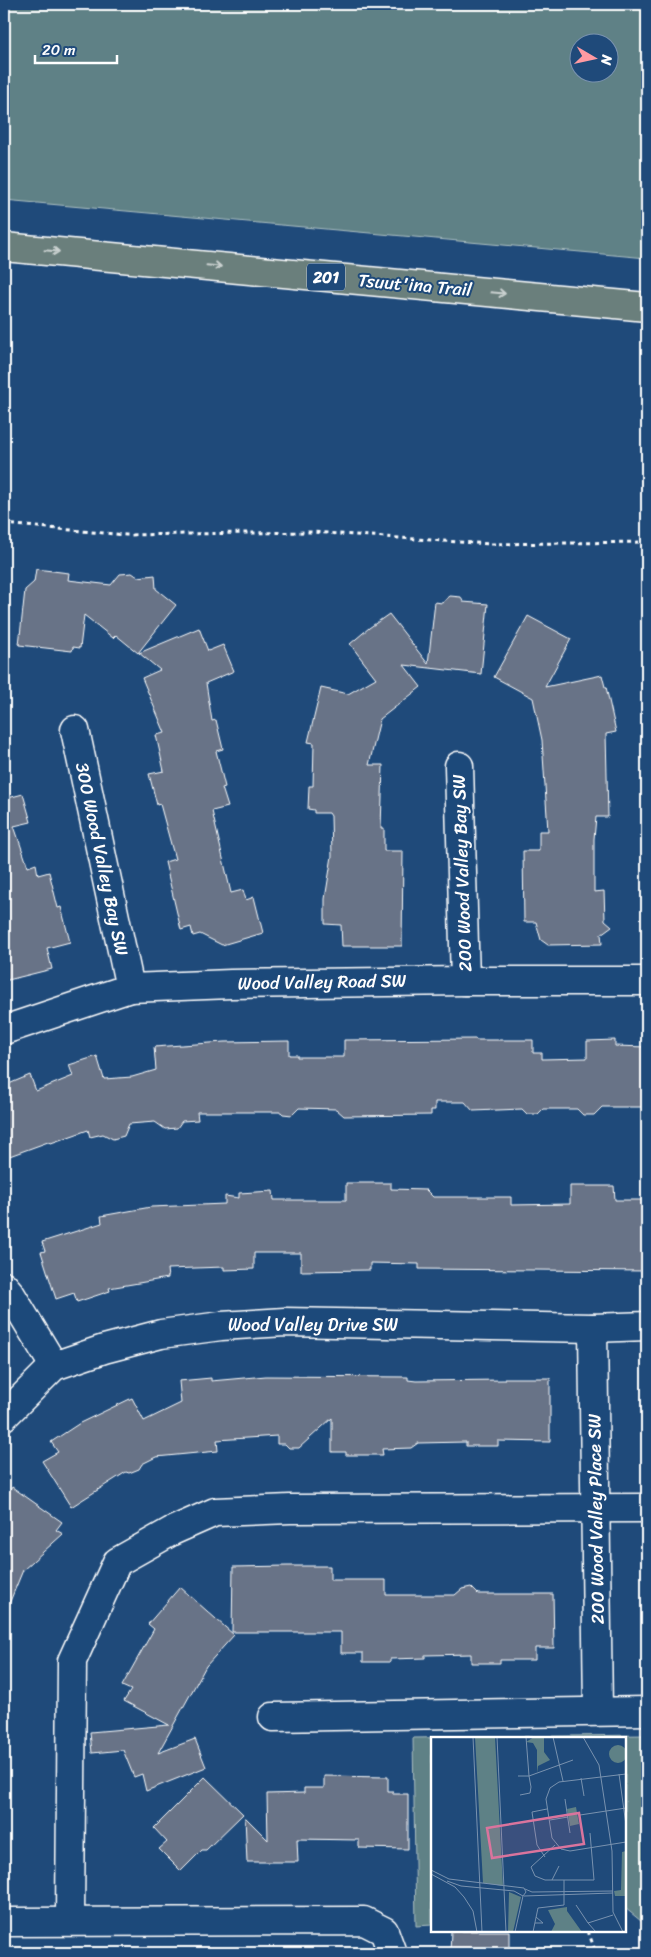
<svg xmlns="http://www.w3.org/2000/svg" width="651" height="1957" font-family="Sriracha,sans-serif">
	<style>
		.green { fill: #5e8186; stroke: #aec0c2; fill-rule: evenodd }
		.building { fill: #677387; stroke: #fff }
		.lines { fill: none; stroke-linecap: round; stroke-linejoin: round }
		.minor-casing { stroke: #fff; stroke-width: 31 }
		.highway-casing { stroke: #fff; stroke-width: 31 }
		.path { stroke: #fff; stroke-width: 3; stroke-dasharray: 4 4; stroke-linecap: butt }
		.minor { stroke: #1f4a7a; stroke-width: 28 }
		.highway { stroke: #6a7f7c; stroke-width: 28 }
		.oneway { stroke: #cbd2d1 }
		.labels { text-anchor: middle; stroke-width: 4; stroke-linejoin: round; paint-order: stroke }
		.shield { fill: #1f4a7a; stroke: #bcc9d7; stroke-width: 1 }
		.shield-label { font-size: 16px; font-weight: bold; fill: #fff }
		.street-label { font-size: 18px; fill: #fff; stroke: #1f4a7a }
		.inset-road { fill: none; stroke: #7992af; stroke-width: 1 }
		.view { fill: #da749d; fill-opacity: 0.15; stroke: #da749d; stroke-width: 2.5 }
		.inset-edge { fill: none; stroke: #fff; stroke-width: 2.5 }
	</style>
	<rect width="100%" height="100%" fill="#1f4a7a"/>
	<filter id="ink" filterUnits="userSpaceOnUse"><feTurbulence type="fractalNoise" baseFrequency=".02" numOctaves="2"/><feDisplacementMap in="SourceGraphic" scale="10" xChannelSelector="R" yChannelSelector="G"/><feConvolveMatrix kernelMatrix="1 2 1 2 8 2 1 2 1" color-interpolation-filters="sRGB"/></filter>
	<g filter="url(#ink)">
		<g class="green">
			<path d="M4,4H647V258L4,200ZM578,42H608V72H578Z"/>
			<polygon points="647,1735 647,1921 641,1921 625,1908 625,1738 432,1738 432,1925 416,1926 413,1738"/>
		</g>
		<g class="building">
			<polygon points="36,569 69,573 68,580 111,585 120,574 132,573 138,577 155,575 156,589 176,605 138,653 116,635 113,638 84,615 80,648 73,647 72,651 19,645 25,590 34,582"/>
			<polygon points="450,596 461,597 463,602 488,604 481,674 404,665 421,687 380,719 369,765 383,765 381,828 384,828 384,851 403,851 402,946 342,946 341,925 325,924 325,899 332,856 331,816 329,813 314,813 314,810 308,809 309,786 313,786 314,743 308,742 321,688 348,694 376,678 350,644 369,628 389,614 428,664 435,602 442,603"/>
			<polygon points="528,616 571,639 545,687 602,675 605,687 606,687 616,732 606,734 608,817 596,817 594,839 594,892 604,891 605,920 612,926 601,934 602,944 548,945 541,940 536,922 524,922 523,851 539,851 539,831 548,831 542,740 533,698 494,677"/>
			<polygon points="199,628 208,651 223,645 234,671 206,683 212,721 216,720 223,749 216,751 225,787 222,788 228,807 212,811 231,893 243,890 246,900 254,897 263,933 222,945 200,934 193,936 191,927 181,930 165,862 175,859 160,804 157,805 149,774 164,771 156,735 165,733 142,678 160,670 139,653"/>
			<polygon points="23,794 31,822 14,826 28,867 36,864 38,875 49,872 58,908 61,907 70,942 47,948 52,969 4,981 4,799"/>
			<polygon points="476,1039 476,1040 533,1040 533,1053 542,1053 542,1059 587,1058 587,1041 615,1040 615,1046 647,1047 647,1107 602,1107 594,1115 583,1115 577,1109 543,1109 538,1114 527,1114 522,1109 473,1111 465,1102 435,1102 435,1110 431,1110 431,1115 344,1116 336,1109 299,1108 292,1115 283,1114 281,1112 197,1112 198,1120 182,1121 177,1128 165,1129 155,1122 129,1124 124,1136 113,1139 103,1134 90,1137 88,1130 51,1143 48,1142 4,1158 4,1086 30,1075 36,1091 73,1076 69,1065 97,1056 104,1079 132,1077 156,1070 154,1047 224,1042 289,1041 289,1055 297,1055 297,1057 344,1057 344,1040"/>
			<polygon points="346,1183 391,1183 391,1189 426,1190 433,1197 511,1197 511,1205 570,1204 570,1186 614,1186 615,1200 647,1200 647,1271 419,1269 419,1264 370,1263 370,1270 301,1271 301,1253 254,1253 254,1269 224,1270 224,1267 167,1269 168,1278 109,1288 110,1291 77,1302 74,1293 56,1299 41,1252 45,1251 42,1242 102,1223 101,1216 151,1207 225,1204 225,1196 239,1198 239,1193 273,1191 274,1200 346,1200"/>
			<polygon points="266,1376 408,1377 408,1380 416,1381 504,1380 504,1378 550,1378 550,1442 498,1441 498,1446 466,1446 466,1442 418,1443 411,1448 382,1449 383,1455 346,1455 346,1452 332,1452 332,1418 299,1448 289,1448 285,1444 277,1444 277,1436 217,1440 218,1451 156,1457 142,1464 139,1469 129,1473 126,1472 71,1507 42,1461 58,1452 51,1442 80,1423 132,1398 144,1421 181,1403 179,1381 211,1378 211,1381"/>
			<polygon points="12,1487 62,1522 56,1530 63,1534 23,1570 4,1616 4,1500"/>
			<polygon points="287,1566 330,1566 330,1580 386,1580 386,1595 455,1595 462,1589 471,1587 478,1594 553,1594 554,1648 535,1648 535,1660 500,1660 500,1663 471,1663 471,1654 425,1655 425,1658 390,1659 390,1662 363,1662 363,1653 341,1653 341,1632 232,1632 233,1567"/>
			<polygon points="180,1587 234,1635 206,1666 158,1753 195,1739 206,1767 146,1791 142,1774 134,1777 123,1750 92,1753 90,1732 169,1725 124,1701 131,1690 122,1686 154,1629 148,1624"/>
			<polygon points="324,1776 388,1777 388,1791 393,1791 393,1794 408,1794 408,1849 359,1848 359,1840 297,1839 298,1862 247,1862 245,1817 268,1840 267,1794 304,1793 304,1788 324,1788"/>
			<polygon points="205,1777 243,1814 206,1850 202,1850 181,1871 159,1849 167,1842 154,1828"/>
			<polygon points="451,1931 509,1931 509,1953 450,1953"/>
		</g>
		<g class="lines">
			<defs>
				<g id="minor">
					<polyline points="75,730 130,988"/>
					<polyline points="459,766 465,981"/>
					<polyline points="4,1030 130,988 231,984 465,981 647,981"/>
					<polyline points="4,1286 10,1293 54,1366"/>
					<polyline points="593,1328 598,1711"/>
					<polyline points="4,1416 54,1366 104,1349 161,1334 221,1326 285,1322 593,1328 647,1326"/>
					<polyline points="273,1717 647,1711"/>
					<polyline points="70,1921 72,1661 117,1562 172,1531 215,1512 290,1509 647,1508"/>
					<polyline points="4,1922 364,1921 384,1931 392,1953"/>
				</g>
				<polyline id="highway" points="4,247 647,307"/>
			</defs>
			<use href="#minor" class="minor-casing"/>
			<use href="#highway" class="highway-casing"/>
			<g class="path">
				<polyline points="4,524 126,535 311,532 489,544 647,542"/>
				<polyline points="588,1931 596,1953"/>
			</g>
			<use href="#minor" class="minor"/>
			<use href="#highway" class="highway"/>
		</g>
		<defs><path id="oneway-shaft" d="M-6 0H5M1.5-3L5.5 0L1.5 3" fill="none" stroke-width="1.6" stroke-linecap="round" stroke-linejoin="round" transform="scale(1.25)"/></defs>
		<g class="oneway">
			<use href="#oneway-shaft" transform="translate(52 251) rotate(5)"/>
			<use href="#oneway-shaft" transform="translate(214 266) rotate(5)"/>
			<use href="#oneway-shaft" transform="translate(498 293) rotate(5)"/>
		</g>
	</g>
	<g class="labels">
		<rect class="shield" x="307" y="263.5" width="38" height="27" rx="4"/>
		<g class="shield-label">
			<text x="326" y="283">201</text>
		</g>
		<g class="street-label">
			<text transform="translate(415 285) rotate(5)" y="6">Tsuut'ina Trail</text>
			<text transform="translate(102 859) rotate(78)" y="6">300 Wood Valley Bay SW</text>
			<text transform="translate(462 873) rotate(-92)" y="6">200 Wood Valley Bay SW</text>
			<text transform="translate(322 982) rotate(-1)" y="6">Wood Valley Road SW</text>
			<text x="313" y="1331">Wood Valley Drive SW</text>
			<text transform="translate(596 1519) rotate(-91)" y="6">200 Wood Valley Place SW</text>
		</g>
	</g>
	<g transform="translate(431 1737)">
		<rect width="195" height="195" fill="#1f4a7a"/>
		<path d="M44,0H64L72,149L52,146ZM103,0H113V15L119,23L107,29L106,36V13L102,6L95,5ZM178 17a9 9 0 1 1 18 0a9 9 0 1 1-18 0ZM145,70L148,87L139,89L136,72ZM195,114V159H184L183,154L190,153L191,115ZM78,155L90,160L82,195H77ZM136,170V174L151,195H120L124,187L117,173Z" fill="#5e8186"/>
		<path class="inset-road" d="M42,0L51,195M66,0L75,195M95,0L98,39L142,23M122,0L132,44M152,0L168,28L181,114L182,175L192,195M188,37L195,88M195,37L128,45L119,51L115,62L121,101L130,112L139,114L195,105M87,39H98L100,50L99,56L89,58M150,41L153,59M134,62L139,96M149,78L195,71M119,83L137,80M124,108L100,130L104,139L114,143H163L159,96M114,120L106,108L101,75L116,72M0,133L18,142L93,151L95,155L92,159L83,154L30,149L16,144M0,137L24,150L33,160L42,174L46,195M121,143L128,129M94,152L101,155L182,154M93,159L182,156M145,168L157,186M104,186H112L105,180M84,195L92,159M102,195L107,171L133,168V143M165,195L157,186L182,178"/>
		<path class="view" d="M148,76L153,107L61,121L56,91Z"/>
		<rect width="195" height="195" class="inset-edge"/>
	</g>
	<rect width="651" height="1957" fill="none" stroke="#1f4a7a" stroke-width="20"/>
	<rect x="10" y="10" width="631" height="1937" fill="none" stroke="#fff" stroke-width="2" filter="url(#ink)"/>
	<g transform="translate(594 58) rotate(99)"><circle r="24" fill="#1f4a7a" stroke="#7992af"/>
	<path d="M0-4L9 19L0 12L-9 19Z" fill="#ff9aa2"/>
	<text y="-8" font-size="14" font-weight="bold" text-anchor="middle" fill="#ffffff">N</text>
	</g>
	<path d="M35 55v8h82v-8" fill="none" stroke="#ffffff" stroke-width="2.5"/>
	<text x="42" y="55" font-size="15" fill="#ffffff" stroke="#1f4a7a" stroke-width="4" paint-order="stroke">20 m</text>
</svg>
